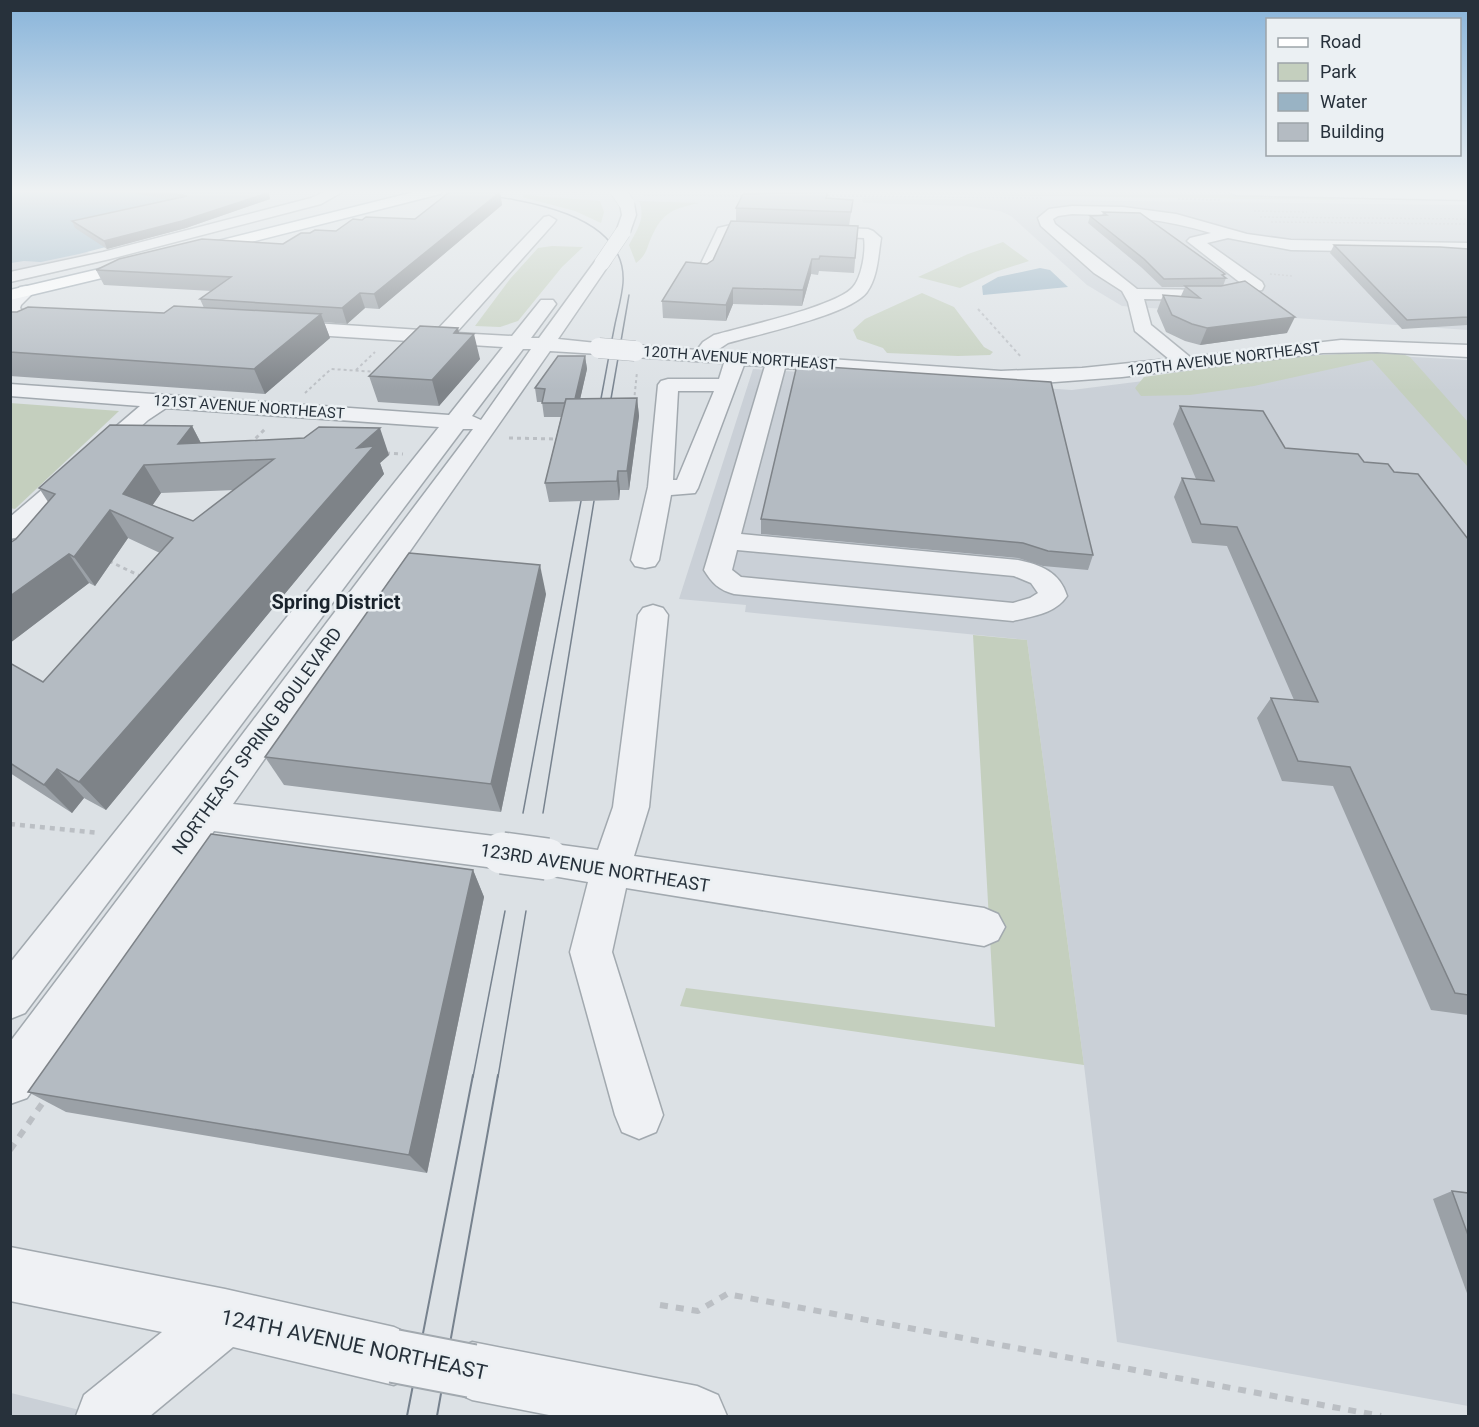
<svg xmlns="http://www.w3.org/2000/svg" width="1479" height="1427" font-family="Roboto,sans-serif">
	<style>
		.built { fill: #cad0d7 }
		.green { fill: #c4cfbe }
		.water { fill: #99b3c4 }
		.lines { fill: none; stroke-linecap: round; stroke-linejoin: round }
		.minor-casing { stroke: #a2a9af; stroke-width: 3 }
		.major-casing { stroke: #9ca7b0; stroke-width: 3 }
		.path-far4 { stroke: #bbbfc4; stroke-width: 1.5; stroke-dasharray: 2 2; stroke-linecap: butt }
		.path-far3 { stroke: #bbbfc4; stroke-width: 2; stroke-dasharray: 3 3; stroke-linecap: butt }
		.path-far2 { stroke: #bbbfc4; stroke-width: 3; stroke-dasharray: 4 4; stroke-linecap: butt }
		.path-far1 { stroke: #bbbfc4; stroke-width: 4.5; stroke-dasharray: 5 5; stroke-linecap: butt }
		.path { stroke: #bbbfc4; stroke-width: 6; stroke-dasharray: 8 8; stroke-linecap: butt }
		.minor { fill: #eff1f4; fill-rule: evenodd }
		.major { fill: #fff; fill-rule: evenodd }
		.tram-far1 { stroke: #77828e; stroke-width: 1.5 }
		.tram { stroke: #77828e; stroke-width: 2 }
		.minor-bridge-far3-casing { stroke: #a2a9af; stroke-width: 16; stroke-linecap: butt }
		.minor-bridge-far2-casing { stroke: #a2a9af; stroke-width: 21; stroke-linecap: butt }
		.minor-bridge-far1-casing { stroke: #a2a9af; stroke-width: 44; stroke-linecap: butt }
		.minor-bridge-casing { stroke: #a2a9af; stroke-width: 56; stroke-linecap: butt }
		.minor-bridge-far3 { stroke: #eff1f4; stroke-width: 15 }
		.minor-bridge-far2 { stroke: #eff1f4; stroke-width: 20 }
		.minor-bridge-far1 { stroke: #eff1f4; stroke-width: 41 }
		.minor-bridge { stroke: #eff1f4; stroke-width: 52 }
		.wall { fill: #9ba1a7; fill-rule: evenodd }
		.shaded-wall { fill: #7e8388 }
		.building { fill: #b4bbc2; stroke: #7e8388; stroke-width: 1.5; fill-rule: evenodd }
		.labels { text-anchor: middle; stroke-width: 5; stroke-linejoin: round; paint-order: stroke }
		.far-street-label { font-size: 15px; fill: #27313b; stroke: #ebf0f3 }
		.street-label { font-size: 18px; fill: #27313b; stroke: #ebf0f3 }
		.neighbourhood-label { font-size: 20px; font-weight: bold; fill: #19222b; stroke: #ebf0f3 }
		.near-street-label { font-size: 21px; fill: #27313b; stroke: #ebf0f3 }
	</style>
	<rect width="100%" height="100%" fill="#dce1e5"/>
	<g class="built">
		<polygon points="1071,191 1468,191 1468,194 1298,192 1301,195"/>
		<polygon points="862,198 1468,205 1468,330 1122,306 1087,285 1011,216 1000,211 965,206 863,203"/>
		<polygon points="61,229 100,263 11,283 10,246"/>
		<polygon points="1358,354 1468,360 1468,1406 1117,1342 1084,1065 1027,640 745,612 746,605 679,599 753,369 1072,390"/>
		<polygon points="11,1393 104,1416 11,1416"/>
	</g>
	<g class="green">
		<polygon points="686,191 855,191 856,192 796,194"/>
		<polygon points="876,191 1077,191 1317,196 1342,200 888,194"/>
		<polygon points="525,195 600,201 604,212 601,223 575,211 522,197"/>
		<path d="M639,201L700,203C669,209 661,214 649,243C646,252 644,257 636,263L629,245C637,230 646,218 639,201Z"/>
		<polygon points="1003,242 1029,261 995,272 960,288 918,277 968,254"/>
		<polygon points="552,246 583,247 562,267 518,321 500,327 475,326 510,279 538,248"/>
		<polygon points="922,293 954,307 984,347 993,352 990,355 958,356 887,353 883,348 857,339 853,330 865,319"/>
		<path d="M1400,353L1410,357L1468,422V467L1372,360L1254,386L1190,395L1141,396L1135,388L1144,377C1229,365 1313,351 1400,353Z"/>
		<polygon points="10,403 119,411 15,509 10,508"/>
		<polygon points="973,635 1027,640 1084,1065 680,1006 686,988 995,1027"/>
	</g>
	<g class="water">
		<polygon points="10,191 245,191 190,225 79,254 41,262 24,261 11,263"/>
		<polygon points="1040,268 1050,270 1068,287 983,295 982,286 998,277"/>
	</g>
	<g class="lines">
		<defs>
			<g id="minor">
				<polygon points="326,191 344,191 321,204 110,259 10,282 10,272 103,252 311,198"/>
				<polygon points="1228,191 1468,192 1468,200 1235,195"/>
				<polygon points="627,200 634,204 636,215 630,232 623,236 616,232 622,215 620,204"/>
				<path d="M1072,206L1123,207L1176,214L1247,234L1291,240L1468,243V253L1291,250L1228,238L1207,243L1262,282L1264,286L1262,290L1215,300L1144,299L1151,325L1190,357L1341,340L1468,345V357L1377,352L1323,353L1122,377L1041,383H1001L785,368L741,534L1018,560C1041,565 1060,572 1067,596C1055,614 1033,616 1013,621L734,594C719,590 712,583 704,570L765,366L744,365L698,488L695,493L671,495L659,560L655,566L645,568L635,566L631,560L648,487L658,385L661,381L668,379H719L724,363L635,357L628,355L625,351L628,347L635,345L697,350L703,342L714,335C742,327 838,306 853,287C862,277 866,250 864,238L735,232L729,234L711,275H699L697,272L718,228L735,224L868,229L873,231L881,238C878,256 878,276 867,292C850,315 758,334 728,343L716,351L1001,371L1082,368L1169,359L1135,331L1128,302L1122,291L1094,273L1041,226L1038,218L1049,209ZM1072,214C1120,215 1165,219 1211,233L1190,238L1187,241L1242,284L1215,290L1137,289L1055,224L1053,219L1058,216ZM678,391H714L677,480H673ZM737,550L1014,576L1031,583L1038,593L1030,598L1013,603L741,577L732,570Z"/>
				<path d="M549,216L556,220L554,223L456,333L512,336L541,300H553L556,304L531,338H539L596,260L602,258L610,263L558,339L606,344L609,348L606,352L599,354L550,351L233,804L502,837L516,842L521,853L516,864L502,869L214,831L27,1098L10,1104V1042L473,429H463L25,1013L10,1019V963L439,427L166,408L148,420L19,537L10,539V517L140,406L10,396V384L449,415L503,347L283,333L276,331L274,327L276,323L283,321L436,331L544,217ZM523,349H531L481,420L472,416Z"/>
				<polygon points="26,286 32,287 35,291 21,305 20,308 28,317 25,321 13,321 10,319 10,295 20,287"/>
				<polygon points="653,605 663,608 668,615 649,807 634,856 984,908 998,914 1005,927 998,940 984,946 626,888 612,952 663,1115 656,1132 639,1139 622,1132 615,1115 570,952 588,882 547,875 533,871 528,859 533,847 547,843 598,850 613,807 638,615 643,608"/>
				<polygon points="10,1247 225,1289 394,1327 414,1336 423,1356 414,1376 394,1385 233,1347 150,1416 76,1416 84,1395 162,1332 10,1301"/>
				<polygon points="472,1342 697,1386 718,1395 727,1416 554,1416 472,1400 452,1391 443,1371 452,1351"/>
			</g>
			<g id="major">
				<polygon points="418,191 442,191 440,194 192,257 184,252 186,249"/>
				<polygon points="142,259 148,261 150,264 148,267 10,300 10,290"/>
			</g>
		</defs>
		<use href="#minor" class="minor-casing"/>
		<use href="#major" class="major-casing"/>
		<g class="path-far4">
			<polyline points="550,191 601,194"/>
			<polyline points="644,195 745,196"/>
			<polyline points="824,196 1042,198"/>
			<polyline points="1178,199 1222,200"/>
			<polyline points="1254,211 1307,212"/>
			<polyline points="1260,217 1468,219"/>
			<polyline points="1271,222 1468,224"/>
			<polyline points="1270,274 1293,276"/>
		</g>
		<g class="path-far3">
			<polyline points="978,309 1022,358"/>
			<polyline points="356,370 375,352"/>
			<polyline points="305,393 331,369 378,372"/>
			<polyline points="634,401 637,372"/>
		</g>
		<g class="path-far2">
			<polyline points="509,438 559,439"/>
			<polyline points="250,444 266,428"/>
			<polyline points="386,453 403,454"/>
			<polyline points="109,561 142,577"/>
		</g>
		<polyline class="path-far1" points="10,824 99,833"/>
		<g class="path">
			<polyline points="10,1150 46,1098"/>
			<polyline points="660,1305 698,1311 727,1294 1381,1416"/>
		</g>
		<use href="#minor" class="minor"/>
		<use href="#major" class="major"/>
		<g class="tram-far1">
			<path d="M454,191C507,198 628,208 623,283C622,296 618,310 615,324C609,354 604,384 598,414"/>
			<polyline points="608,416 629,295"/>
			<polyline points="523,813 581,501"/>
			<polyline points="543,813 594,501"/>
			<polyline points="473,1077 505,911"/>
			<polyline points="498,1077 526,911"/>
		</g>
		<g class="tram">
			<polyline points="407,1416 473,1075"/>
			<polyline points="437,1416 498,1075"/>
		</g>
		<defs>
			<g id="minor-bridge-far3">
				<polyline points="618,191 627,204"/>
				<polyline points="602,263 623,232"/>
			</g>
			<polyline id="minor-bridge-far2" points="599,348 635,351"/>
			<polyline id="minor-bridge-far1" points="502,853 547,859"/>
			<polyline id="minor-bridge" points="394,1356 472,1371"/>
		</defs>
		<use href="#minor-bridge-far3" class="minor-bridge-far3-casing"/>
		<use href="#minor-bridge-far2" class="minor-bridge-far2-casing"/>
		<use href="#minor-bridge-far1" class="minor-bridge-far1-casing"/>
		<use href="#minor-bridge" class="minor-bridge-casing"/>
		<use href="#minor-bridge-far3" class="minor-bridge-far3"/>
		<use href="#minor-bridge-far2" class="minor-bridge-far2"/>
		<use href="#minor-bridge-far1" class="minor-bridge-far1"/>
		<use href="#minor-bridge" class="minor-bridge"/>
	</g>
	<g class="wall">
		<polygon points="120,191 268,191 270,199 186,228 107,249 75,228 72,221 170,200"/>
		<polygon points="500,192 502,205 379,309 365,308 347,324 324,322 330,338 265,394 10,376 10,312 164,313 204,308 200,299 212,291 104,285 96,270 283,244 310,233 336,231 362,220 415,219"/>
		<polygon points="827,198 853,200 849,226 858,226 854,273 819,271 818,275 811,274 802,306 733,304 726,321 663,318 662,301 707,264 713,260 736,221 736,208"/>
		<polygon points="1103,212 1225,274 1224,276 1226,278 1223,286 1287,333 1200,345 1185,341 1166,332 1157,311 1163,295 1181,296 1185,287 1162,287 1141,267 1088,223 1090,216 1102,216"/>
		<polygon points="1334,245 1468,249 1468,325 1402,329 1330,253"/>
		<polygon points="458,328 459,333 480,359 439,406 378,402 369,376"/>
		<polygon points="585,356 587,369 580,399 637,398 639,416 629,490 620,490 619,500 549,502 545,483 561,417 544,417 542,402 537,402 535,388"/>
		<polygon points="797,365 1093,555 1088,570 1043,566 1018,558 761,534 761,519"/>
		<polygon points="1180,406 1285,448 1364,462 1394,472 1468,539 1468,1015 1431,1010 1333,786 1282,781 1257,718 1271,698 1294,700 1227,546 1192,543 1174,497 1182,478 1196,479 1173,424"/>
		<path d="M192,426L201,443L389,455L380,463L384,474L106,810L84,798L72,813L10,773V663L43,682L160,553L128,538L95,586L89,583L10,643V543L16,539L48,502L39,488ZM235,490L193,521L152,505L161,493Z"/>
		<polygon points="546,594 501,812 284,785 265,757"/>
		<polygon points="473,870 484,897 427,1173 66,1112 28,1092"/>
		<polygon points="1452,1191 1468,1193 1468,1296 1433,1199"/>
	</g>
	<g class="shaded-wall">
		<polygon points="268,191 270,199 186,228 107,249 104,241"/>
		<polygon points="500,192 502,205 379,309 374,294"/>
		<polygon points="812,259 811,274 802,306 803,290"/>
		<polygon points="733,288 733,304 726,321 726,305"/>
		<polygon points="360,293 365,308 347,324 342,308"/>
		<polygon points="321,314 330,338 265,394 254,369"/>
		<polygon points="1295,317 1287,333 1200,345 1207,328"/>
		<polygon points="458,328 462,346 474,334 480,359 439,406 432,380 454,333"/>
		<polygon points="585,356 587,369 576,417 574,403"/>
		<polygon points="637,398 639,416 629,490 627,471"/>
		<polygon points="192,426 206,453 178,444"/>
		<polygon points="380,428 389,455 380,463 384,474 106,810 79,782 357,448"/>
		<polygon points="144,465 161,493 141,522 123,494"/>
		<polygon points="618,471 620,490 619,500 617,481"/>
		<polygon points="110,510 128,538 95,586 74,557"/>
		<polygon points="69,554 89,583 10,643 10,596"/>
		<polygon points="540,565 546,594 501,812 491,784"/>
		<polygon points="57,769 84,798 72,813 44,785"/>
		<polygon points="473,870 484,897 427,1173 409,1155"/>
	</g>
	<g class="building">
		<polygon points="158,191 268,191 268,193 182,221 104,241 72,221 187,196"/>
		<polygon points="451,191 500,192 374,294 360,293 342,308 200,299 231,277 96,270 119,259 202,239 283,244 301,233 310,233 315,230 336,231 353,219 362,220 366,217 415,219"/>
		<polygon points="828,192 826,198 853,200 851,212 736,208 743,194"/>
		<polygon points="1103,212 1140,213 1225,274 1222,275 1226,278 1164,279 1144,259 1090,216 1107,215"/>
		<polygon points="731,221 858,226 855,258 820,256 819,259 812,259 803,290 733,288 726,305 662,301 686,262 707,264 713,260"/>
		<polygon points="1334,245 1440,247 1468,249 1468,317 1407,320"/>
		<polygon points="1245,281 1295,317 1207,328 1192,324 1172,315 1163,295 1200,298 1185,286 1221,286"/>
		<polygon points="174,306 321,314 254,369 10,352 10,312 17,312 28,307 164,313"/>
		<polygon points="420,326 458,328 454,333 474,334 432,380 369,376"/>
		<polygon points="558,356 585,356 575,399 566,399 565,403 542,403 545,389 535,388"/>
		<polygon points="797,365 1051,382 1093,555 1048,551 1023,543 761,519"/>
		<polygon points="637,398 627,471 618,471 617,481 545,483 566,399"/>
		<polygon points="1180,406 1263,411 1285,448 1358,454 1364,462 1388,464 1394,472 1418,474 1468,539 1468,995 1455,993 1350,767 1298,761 1271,698 1318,702 1237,527 1201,524 1182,478 1214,481"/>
		<path d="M110,425L192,426L178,444L304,438L319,427L380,428L357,448L374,446L79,782L57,769L44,785L10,763V663L43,682L173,538L110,510L74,557L69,554L10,596V543L16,539L55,494L39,488ZM274,459L193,521L123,494L144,465Z"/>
		<polygon points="409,553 540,565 491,784 265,757"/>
		<polygon points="211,834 473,870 409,1155 28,1092"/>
		<polygon points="1452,1191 1468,1193 1468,1235"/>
	</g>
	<linearGradient id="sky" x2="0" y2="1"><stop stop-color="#88b4da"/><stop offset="0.49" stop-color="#eff2f3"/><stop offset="1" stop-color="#eff2f3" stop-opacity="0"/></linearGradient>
	<rect width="1479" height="391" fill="url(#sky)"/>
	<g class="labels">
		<g class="far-street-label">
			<text transform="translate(740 358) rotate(4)" y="5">120TH AVENUE NORTHEAST</text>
			<text transform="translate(1224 359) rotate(-7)" y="5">120TH AVENUE NORTHEAST</text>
			<text transform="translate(249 407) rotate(4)" y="5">121ST AVENUE NORTHEAST</text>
		</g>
		<g class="street-label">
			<text transform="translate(257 741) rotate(-54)" y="6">NORTHEAST SPRING BOULEVARD</text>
			<text transform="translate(595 868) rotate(9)" y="6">123RD AVENUE NORTHEAST</text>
		</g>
		<g class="neighbourhood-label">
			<text x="336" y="609">Spring District</text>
		</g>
		<g class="near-street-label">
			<text transform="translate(354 1345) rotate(12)" y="7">124TH AVENUE NORTHEAST</text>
		</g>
	</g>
	<rect width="1479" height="1427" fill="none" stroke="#27313b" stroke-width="24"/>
	<rect x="1266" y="18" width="195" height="138" fill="#ebf0f3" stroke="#9da4a9" stroke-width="1.5"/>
	<rect x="1278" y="38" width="30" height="9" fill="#ffffff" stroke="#9da4a9" stroke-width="1.5"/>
	<text x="1320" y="48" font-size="18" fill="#27313b">Road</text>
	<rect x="1278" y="63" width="30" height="18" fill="#c4cfbe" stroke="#9da4a9" stroke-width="1.5"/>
	<text x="1320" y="78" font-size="18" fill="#27313b">Park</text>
	<rect x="1278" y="93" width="30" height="18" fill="#99b3c4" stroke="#9da4a9" stroke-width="1.5"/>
	<text x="1320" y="108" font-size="18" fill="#27313b">Water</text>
	<rect x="1278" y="123" width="30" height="18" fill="#b4bbc2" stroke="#9da4a9" stroke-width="1.5"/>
	<text x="1320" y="138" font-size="18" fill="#27313b">Building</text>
</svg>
